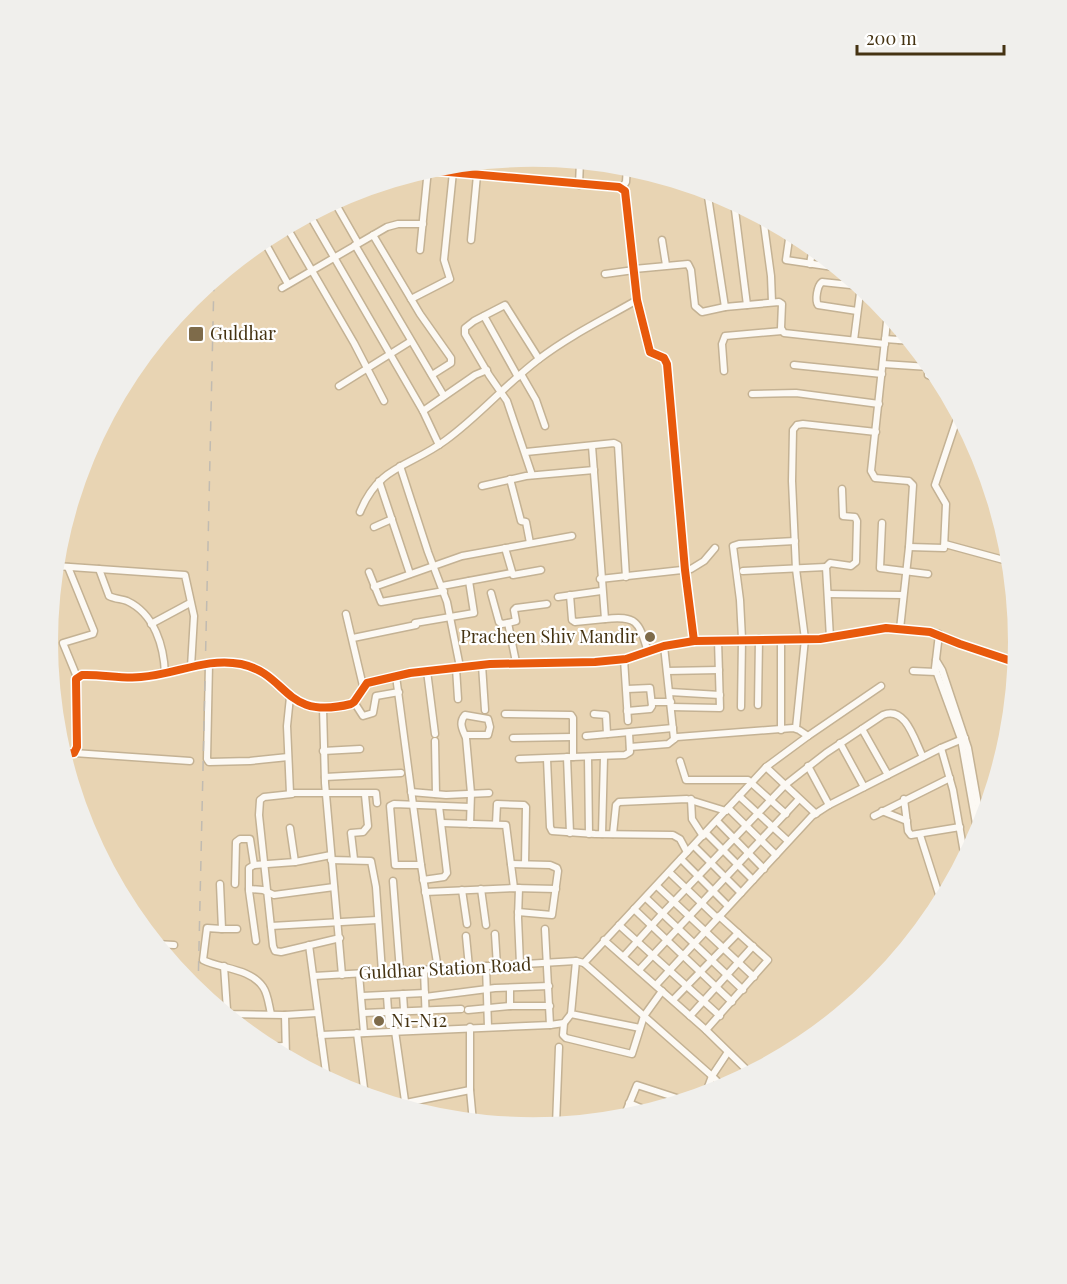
<svg xmlns="http://www.w3.org/2000/svg" width="1067" height="1284" font-family="'Playfair Display',serif">
	<style>
		.lines { fill: none; stroke-linecap: round; stroke-linejoin: round }
		.minor-casing { stroke: #c4b294; stroke-width: 9 }
		.minor { stroke: #fcf9f4; stroke-width: 6 }
		.rail { stroke: #c1bbb1; stroke-width: 1.5; stroke-dasharray: 10 10; stroke-linecap: butt }
		.cycleway-casing { stroke: #fff; stroke-width: 11 }
		.cycleway { stroke: #e8590c; stroke-width: 8 }
		.poi-dot { fill: #7e6b4a; stroke: #fff; stroke-width: 2 }
		.labels { text-anchor: middle; stroke-width: 4.5; stroke-linejoin: round; paint-order: stroke }
		.poi-label { font-size: 18px; fill: #453312; stroke: #fff; text-anchor: start }
		.street-label { font-size: 18px; fill: #453312; stroke: #fff }
	</style>
	<rect width="100%" height="100%" fill="#e8d4b3"/>
	<g class="lines">
		<defs>
			<g id="minor">
				<polyline points="426,170 619,187 625,191 637,300 650,352 664,358 667,364 685,570 694,641"/>
				<polyline points="468,174 469,163"/>
				<polyline points="579,185 580,161"/>
				<polyline points="622,188 626,182 627,166"/>
				<polyline points="707,190 725,307"/>
				<polyline points="334,201 358,243"/>
				<polyline points="734,202 747,305"/>
				<polyline points="309,214 423,411 439,445"/>
				<polyline points="763,217 771,276 772,302"/>
				<polyline points="286,226 354,343 384,401"/>
				<polyline points="790,232 786,260 840,268"/>
				<polyline points="373,235 420,314 451,358 451,363 432,375"/>
				<polyline points="263,239 288,284"/>
				<polyline points="471,240 477,175"/>
				<polyline points="662,240 666,265"/>
				<polyline points="355,245 444,396"/>
				<polyline points="420,250 428,169"/>
				<polyline points="810,264 813,246"/>
				<polyline points="634,269 688,264 691,270 695,306 702,312 725,307 779,302 782,304 781,328 784,333 885,344"/>
				<polyline points="605,274 634,270"/>
				<polyline points="282,288 387,227 398,224 423,224"/>
				<polyline points="411,299 450,279 444,260 453,172"/>
				<path d="M857,311L818,305C815,300 817,286 822,282L860,286"/>
				<polyline points="888,312 871,471 875,478 909,481 913,485 909,547 900,629"/>
				<polyline points="484,316 518,377"/>
				<polyline points="885,339 912,341"/>
				<polyline points="854,340 861,285"/>
				<polyline points="899,340 901,328"/>
				<polyline points="883,364 929,367"/>
				<polyline points="794,365 882,374"/>
				<polyline points="930,365 928,369 928,375 941,380"/>
				<polyline points="724,371 722,344 725,336 782,331"/>
				<polyline points="521,374 536,400 545,426"/>
				<polyline points="339,386 411,341"/>
				<polyline points="752,394 796,393 879,404"/>
				<polyline points="423,411 475,375 487,370"/>
				<path d="M592,446L605,619C638,615 639,623 648,652"/>
				<polyline points="526,452 614,443 618,445 626,577"/>
				<polyline points="400,466 428,552 447,602 460,667"/>
				<polyline points="532,475 507,401 489,375 465,334 465,328 474,321 505,305 539,359"/>
				<polyline points="510,479 521,521 526,522 530,543"/>
				<polyline points="379,481 410,574"/>
				<polyline points="482,486 526,476 594,470"/>
				<path d="M360,512C379,465 410,467 446,440C479,416 506,384 539,359C569,336 604,319 637,300"/>
				<polyline points="882,523 880,568 928,574"/>
				<polyline points="374,527 392,519"/>
				<polyline points="945,544 1011,562"/>
				<polyline points="909,547 944,548 946,504 935,485 959,413"/>
				<polyline points="505,548 513,575 541,570"/>
				<polyline points="56,566 185,575 194,616 191,667"/>
				<polyline points="68,567 94,631 93,634 63,643 77,677"/>
				<path d="M99,569L109,596C115,599 122,599 127,601C155,614 164,647 165,674"/>
				<polyline points="743,571 826,567"/>
				<polyline points="369,572 381,602 444,591"/>
				<polyline points="600,579 691,569 704,561 715,548"/>
				<polyline points="442,586 511,573"/>
				<polyline points="374,587 462,556 572,536"/>
				<polyline points="491,593 499,622 502,624 508,623 516,662"/>
				<polyline points="828,594 903,595"/>
				<polyline points="570,595 572,620 575,622 605,619"/>
				<polyline points="558,597 601,591"/>
				<polyline points="346,614 363,686"/>
				<polyline points="415,623 474,613 469,581"/>
				<polyline points="508,623 516,621 514,610 516,608 547,604"/>
				<polyline points="151,624 190,603"/>
				<polyline points="939,634 935,668 961,739 978,835"/>
				<polyline points="353,638 416,625"/>
				<polyline points="830,638 826,567 830,563 851,566 856,562 857,521 855,517 843,516 842,489"/>
				<polyline points="781,640 781,730"/>
				<polyline points="664,646 674,739"/>
				<polyline points="624,659 628,721"/>
				<polyline points="936,660 942,670 968,748 982,827"/>
				<polyline points="209,664 207,759 209,762 250,761 288,757"/>
				<polyline points="482,665 485,710"/>
				<polyline points="456,668 458,699"/>
				<polyline points="427,671 435,734"/>
				<polyline points="667,671 719,670"/>
				<polyline points="913,671 936,672"/>
				<polyline points="396,676 421,865 438,969"/>
				<polyline points="627,689 650,688 652,706 650,709 627,711"/>
				<polyline points="670,692 720,695"/>
				<polyline points="290,697 287,726 290,793 376,793 377,803"/>
				<polyline points="354,702 363,716 373,713 376,696 399,692"/>
				<polyline points="652,702 671,702"/>
				<polyline points="758,705 759,639"/>
				<polyline points="671,707 720,708 718,640"/>
				<polyline points="741,707 742,639 740,600 733,546 739,544 795,541"/>
				<polyline points="323,708 325,783 342,975"/>
				<polyline points="505,714 571,715 573,718 573,757"/>
				<polyline points="594,714 606,715 607,734"/>
				<polyline points="796,728 805,639 796,569 792,481 793,430 797,425 803,424 876,432"/>
				<polyline points="862,729 888,775"/>
				<path d="M465,735H488L490,727L488,719L465,715C458,723 463,730 466,738L471,793L470,824"/>
				<polyline points="586,736 673,728"/>
				<polyline points="513,738 572,737"/>
				<polyline points="435,741 436,794"/>
				<polyline points="840,743 864,787"/>
				<polyline points="630,747 668,744 677,737 793,728 799,730 808,736"/>
				<polyline points="941,748 953,790 965,859"/>
				<polyline points="323,751 360,749"/>
				<polyline points="74,753 190,761"/>
				<path d="M63,754L74,753L77,747L76,679L82,675C101,674 122,679 141,677C175,675 206,657 241,664C289,674 283,721 351,704L354,702L367,683L410,673L490,664L595,662L626,659L664,646L694,641L820,639L886,628L930,632L960,644L1017,663"/>
				<polyline points="567,757 570,833"/>
				<polyline points="588,757 589,834"/>
				<polyline points="519,759 625,755 630,752 629,733"/>
				<polyline points="547,759 550,827 552,831 595,834 673,835 680,839 687,852"/>
				<polyline points="680,761 686,780 748,780 786,814"/>
				<polyline points="808,766 829,805"/>
				<polyline points="766,767 816,814"/>
				<polyline points="325,777 401,773"/>
				<polyline points="411,792 446,795 489,793"/>
				<polyline points="292,794 264,797 260,800 259,815 273,946 275,951 281,952 340,938"/>
				<polyline points="739,796 788,841"/>
				<polyline points="691,799 692,819 703,836"/>
				<polyline points="904,799 908,831 911,835 960,827"/>
				<polyline points="728,808 776,855"/>
				<polyline points="882,811 907,821"/>
				<polyline points="874,816 950,778"/>
				<polyline points="717,821 764,869"/>
				<polyline points="442,823 506,825 514,888"/>
				<polyline points="496,824 497,804 524,805 526,807 525,864"/>
				<polyline points="290,828 295,862"/>
				<polyline points="706,833 753,880"/>
				<polyline points="602,834 604,757"/>
				<polyline points="613,834 616,805 619,802 687,799 726,811"/>
				<polyline points="920,835 942,904"/>
				<polyline points="694,846 741,893"/>
				<polyline points="354,859 351,833 363,832 368,826 365,795"/>
				<polyline points="681,859 728,906"/>
				<polyline points="331,860 371,861 376,887 382,972"/>
				<polyline points="511,864 550,865 557,868 558,871 552,915 518,912"/>
				<polyline points="421,865 395,865 390,806 394,804 470,807"/>
				<polyline points="669,872 717,918"/>
				<polyline points="423,880 444,877 447,873 439,806"/>
				<polyline points="393,881 400,971"/>
				<polyline points="220,884 222,929 237,929"/>
				<polyline points="235,884 236,842 240,839 250,839 254,865"/>
				<polyline points="657,886 754,977"/>
				<polyline points="519,888 518,918 520,964"/>
				<polyline points="249,889 263,890 274,895 334,887"/>
				<polyline points="481,889 486,925"/>
				<polyline points="462,890 467,924"/>
				<polyline points="425,892 514,888 556,889"/>
				<polyline points="646,898 743,990"/>
				<polyline points="634,909 732,1002"/>
				<polyline points="619,925 720,1016"/>
				<polyline points="271,926 377,920"/>
				<path d="M222,929L207,928L203,960C221,969 250,968 263,987C268,994 269,1006 271,1014"/>
				<polyline points="545,929 550,1025"/>
				<polyline points="495,934 497,966"/>
				<polyline points="466,936 469,967"/>
				<polyline points="604,940 706,1030 751,1074"/>
				<polyline points="256,941 249,891 249,868 254,865 295,862 331,855"/>
				<polyline points="156,944 174,945"/>
				<polyline points="309,945 327,1080"/>
				<path d="M624,956L662,914L785,785L826,753L883,715C906,705 915,742 923,757"/>
				<polyline points="576,961 571,1014 640,1028"/>
				<polyline points="584,963 766,767 808,736 881,686"/>
				<polyline points="224,966 227,1010 229,1014 285,1015 317,1013"/>
				<polyline points="486,966 488,1027"/>
				<polyline points="424,970 426,1024"/>
				<polyline points="639,970 799,799"/>
				<polyline points="359,974 364,1033"/>
				<polyline points="314,976 576,961 584,963 712,1076 724,1088"/>
				<polyline points="656,985 812,816 829,805 941,748 965,738"/>
				<polyline points="510,988 510,1006"/>
				<polyline points="403,994 405,1025"/>
				<polyline points="362,996 425,993"/>
				<polyline points="387,996 389,1025"/>
				<polyline points="425,997 495,988 549,986"/>
				<polyline points="673,1000 738,933"/>
				<polyline points="468,1010 510,1006 550,1006"/>
				<polyline points="363,1013 461,1009"/>
				<polyline points="285,1015 286,1057"/>
				<polyline points="690,1016 753,946"/>
				<polyline points="564,1023 563,1035 566,1038 632,1054 644,1016 662,991"/>
				<polyline points="470,1027 470,1090 473,1122"/>
				<polyline points="706,1030 768,960 719,916"/>
				<polyline points="395,1031 406,1108"/>
				<polyline points="357,1033 365,1096"/>
				<polyline points="321,1035 550,1025 564,1023 571,1014"/>
				<polyline points="266,1047 284,1046"/>
				<polyline points="705,1095 712,1076 728,1052"/>
				<polyline points="629,1103 650,1112"/>
				<polyline points="396,1105 470,1090"/>
				<polyline points="623,1119 637,1085 686,1101"/>
				<polyline points="556,1125 559,1047"/>
			</g>
		</defs>
		<use href="#minor" class="minor-casing"/>
		<use href="#minor" class="minor"/>
		<polyline class="rail" points="198,991 214,279"/>
		<defs>
			<g id="cycleway">
				<polyline points="426,170 619,187 625,191 637,300 650,352 664,358 667,364 685,570 694,641"/>
				<path d="M63,754L74,753L77,747L76,679L82,675C101,674 122,679 141,677C175,675 206,657 241,664C289,674 283,721 351,704L354,702L367,683L410,673L490,664L595,662L626,659L664,646L694,641L820,639L886,628L930,632L960,644L1017,663"/>
			</g>
		</defs>
		<use href="#cycleway" class="cycleway-casing"/>
		<use href="#cycleway" class="cycleway"/>
	</g>
	<g class="poi-dot">
		<rect x="188" y="326" width="16" height="16" rx="3"/>
		<circle cx="650" cy="637" r="6"/>
		<circle cx="379" cy="1021" r="6"/>
	</g>
	<g class="labels">
		<g class="poi-label">
			<text x="210" y="340">Guldhar</text>
			<text x="638" y="643" text-anchor="end">Pracheen Shiv Mandir</text>
			<text x="391" y="1027">N1-N12</text>
		</g>
		<g class="street-label">
			<text transform="translate(445 969) rotate(-3)" y="6">Guldhar Station Road</text>
		</g>
	</g>
	<path d="M0 0H1067V1284H0ZM58 642a475 475 0 1 1 950 0a475 475 0 1 1-950 0Z" fill="#f0efec" fill-rule="evenodd"/>
	<path d="M857 45v9h147v-9" fill="none" stroke="#453312" stroke-width="3"/>
	<text x="866" y="45" font-size="18" fill="#453312" stroke="#ffffff" stroke-width="4.5" paint-order="stroke">200 m</text>
</svg>
